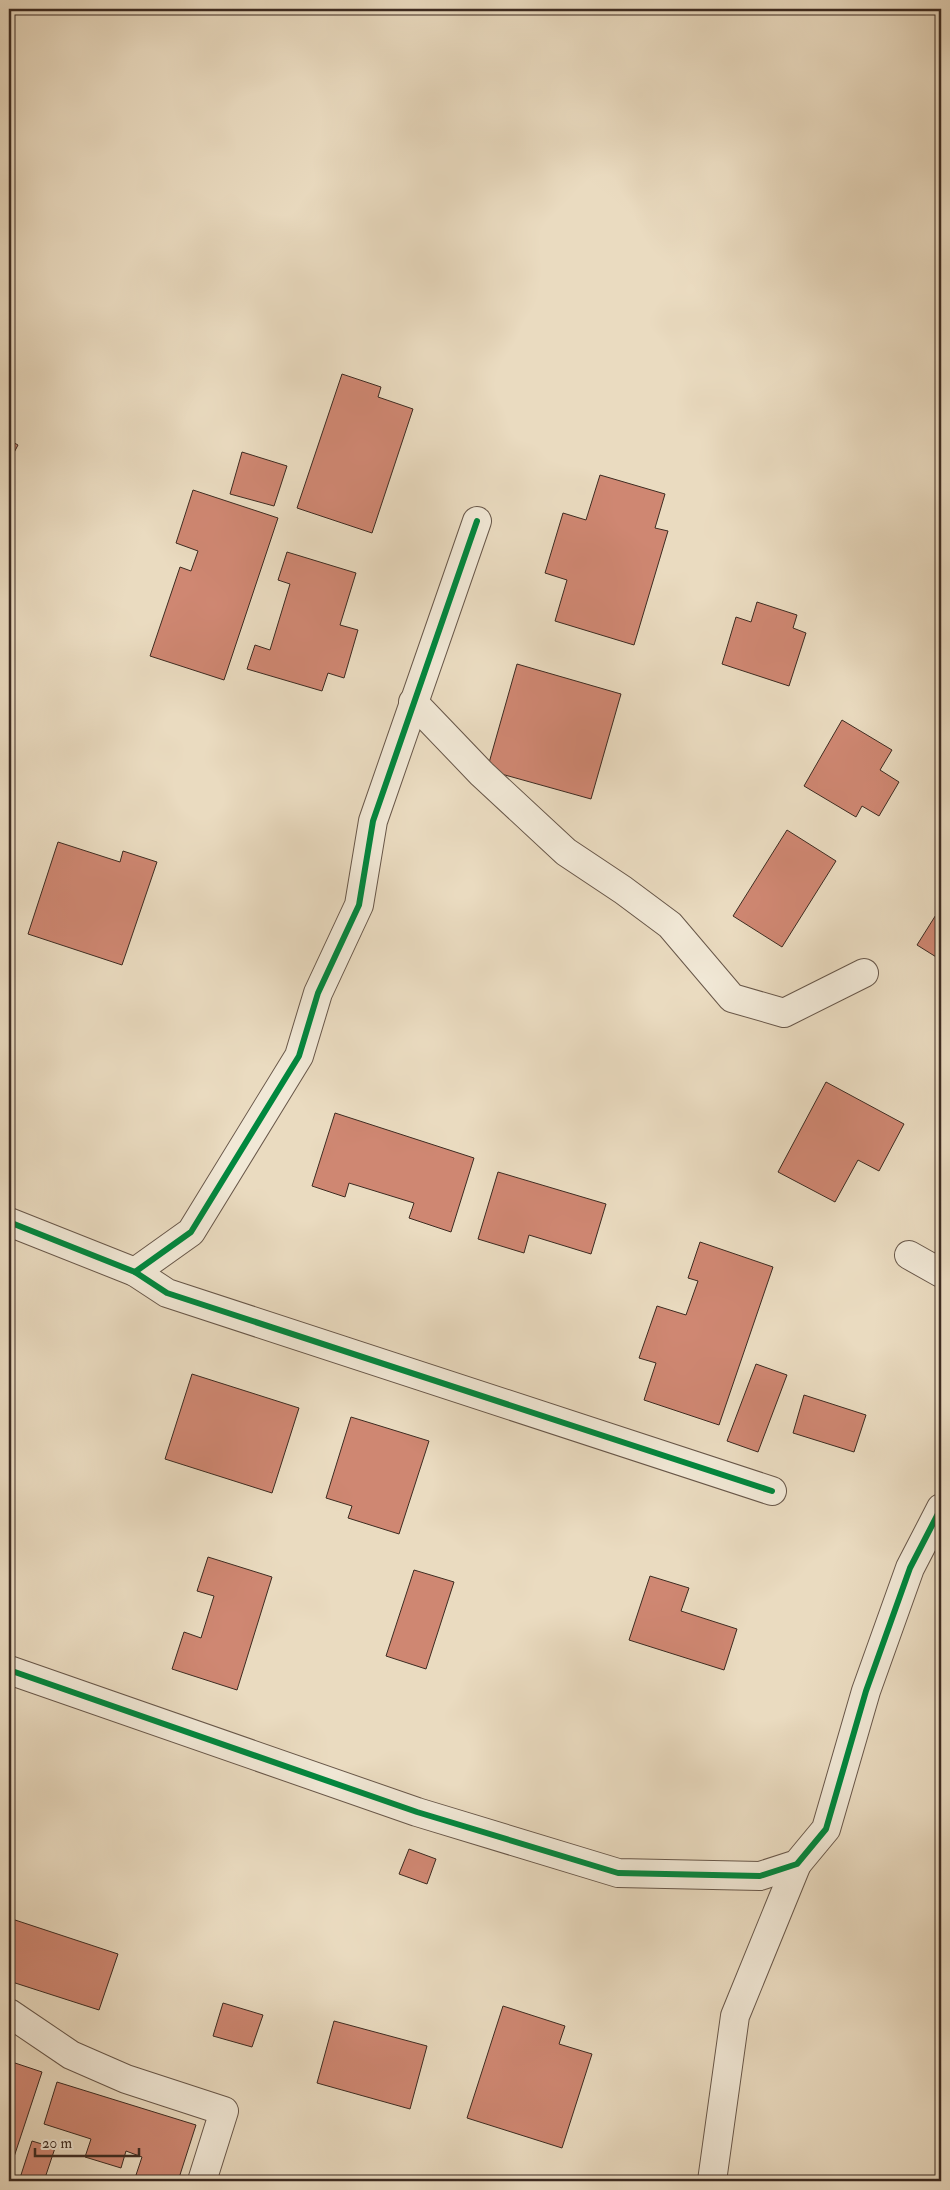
<svg xmlns="http://www.w3.org/2000/svg" width="950" height="2190" font-family="'IM FELL Double Pica',serif">
	<style>
		.building { fill: #cf8772; stroke: #3d2b21 }
		.lines { fill: none; stroke-linecap: round; stroke-linejoin: round }
		.minor-casing { stroke: #685749; stroke-width: 30 }
		.minor { stroke: #f1e8d6; stroke-width: 28 }
		.cycleway-casing { stroke: #f1e8d6; stroke-width: 9 }
		.cycleway { stroke: #00873e; stroke-width: 6 }
	</style>
	<rect width="100%" height="100%" fill="#eadbc0"/>
	<filter id="stains"><feTurbulence type="fractalNoise" baseFrequency=".004" numOctaves="4"/><feColorMatrix values="0 0 0 0 .2 0 0 0 0 .09 0 0 0 0 .02 0 0 0 .5 -.17"/></filter>
	<radialGradient id="worn" r=".72"><stop offset=".6" stop-color="#630" stop-opacity="0"/><stop offset="1" stop-color="#630" stop-opacity=".3"/></radialGradient>
	<g class="building">
		<polygon points="342,374 381,387 378,397 413,409 372,533 297,508"/>
		<polygon points="9,440 18,445 9,462"/>
		<polygon points="242,452 287,466 274,506 230,494"/>
		<polygon points="600,475 665,494 655,528 668,531 634,645 555,621 567,580 545,573 563,513 586,520"/>
		<polygon points="193,490 278,518 224,680 150,656 180,567 191,571 198,551 176,543"/>
		<polygon points="287,552 356,573 340,625 358,630 344,678 328,673 322,691 247,669 255,645 270,650 290,584 278,580"/>
		<polygon points="757,602 797,615 793,628 806,633 789,686 722,664 736,617 751,622"/>
		<polygon points="517,664 621,694 591,799 487,770"/>
		<polygon points="842,720 892,750 880,770 899,782 879,816 862,806 856,817 804,786"/>
		<polygon points="787,830 836,861 782,947 733,916"/>
		<polygon points="58,842 120,862 123,851 157,862 122,965 28,934"/>
		<polygon points="939,910 941,911 941,960 917,945"/>
		<polygon points="826,1082 904,1124 879,1171 858,1160 835,1202 778,1172"/>
		<polygon points="335,1113 474,1158 451,1232 409,1218 414,1203 349,1183 345,1197 312,1186"/>
		<polygon points="498,1172 606,1204 591,1254 529,1235 524,1253 478,1239"/>
		<polygon points="700,1242 773,1267 719,1425 644,1400 656,1363 639,1358 657,1306 686,1315 698,1281 688,1278"/>
		<polygon points="756,1364 787,1375 758,1452 727,1441"/>
		<polygon points="192,1374 299,1408 272,1493 165,1459"/>
		<polygon points="804,1395 866,1415 854,1452 793,1433"/>
		<polygon points="351,1417 429,1441 399,1534 348,1518 352,1506 326,1498"/>
		<polygon points="208,1557 272,1577 237,1690 172,1669 184,1632 201,1638 214,1596 197,1591"/>
		<polygon points="414,1570 454,1582 426,1669 386,1656"/>
		<polygon points="650,1576 689,1588 681,1611 737,1629 724,1670 629,1640"/>
		<polygon points="409,1849 436,1859 427,1884 399,1874"/>
		<polygon points="9,1918 118,1954 99,2010 9,1981"/>
		<polygon points="223,2003 263,2015 252,2047 213,2036"/>
		<polygon points="503,2006 565,2026 559,2044 592,2054 562,2148 467,2118"/>
		<polygon points="334,2021 427,2046 410,2109 317,2083"/>
		<polygon points="9,2061 42,2072 10,2169 9,2168"/>
		<polygon points="57,2082 196,2125 178,2181 134,2181 142,2157 126,2151 121,2168 85,2157 91,2139 44,2124"/>
		<polygon points="32,2141 55,2148 44,2181 19,2181"/>
		<polygon points="317,2176 335,2181 316,2181"/>
	</g>
	<g class="lines">
		<defs>
			<g id="minor">
				<polyline points="413,702 482,774 566,852 623,890 670,925 732,998 784,1013 864,973"/>
				<polyline points="9,1222 135,1272 167,1293 772,1491"/>
				<polyline points="909,1255 941,1273"/>
				<polyline points="135,1272 191,1232 299,1056 318,993 359,905 373,821 477,521"/>
				<polyline points="9,1670 417,1812 618,1873 760,1876 797,1864 826,1829 866,1691 910,1568 941,1508"/>
				<polyline points="9,2013 71,2055 126,2079 224,2111 202,2181"/>
				<polyline points="712,2181 735,2016 797,1864"/>
			</g>
		</defs>
		<use href="#minor" class="minor-casing"/>
		<use href="#minor" class="minor"/>
		<defs>
			<g id="cycleway">
				<polyline points="9,1222 135,1272 167,1293 772,1491"/>
				<polyline points="135,1272 191,1232 299,1056 318,993 359,905 373,821 477,521"/>
				<polyline points="9,1670 417,1812 618,1873 760,1876 797,1864 826,1829 866,1691 910,1568 941,1508"/>
			</g>
		</defs>
		<use href="#cycleway" class="cycleway-casing"/>
		<use href="#cycleway" class="cycleway"/>
	</g>
	<rect width="950" height="2190" fill="none" stroke="#eadbc0" stroke-width="30"/>
	<rect x="10" y="10" width="930" height="2170" fill="none" stroke="#3d2b21" stroke-width="2.5"/>
	<rect x="15" y="15" width="920" height="2160" fill="none" stroke="#3d2b21"/>
	<path d="M35 2148v8h104v-8" fill="none" stroke="#3d2b21" stroke-width="2.5"/>
	<text x="42" y="2148" font-size="15" fill="#3d2b21" stroke="#f1e8d6" stroke-width="4" paint-order="stroke">20 m</text>
	<rect width="100%" height="100%" filter="url(#stains)"/>
	<rect width="100%" height="100%" fill="url(#worn)"/>
</svg>
